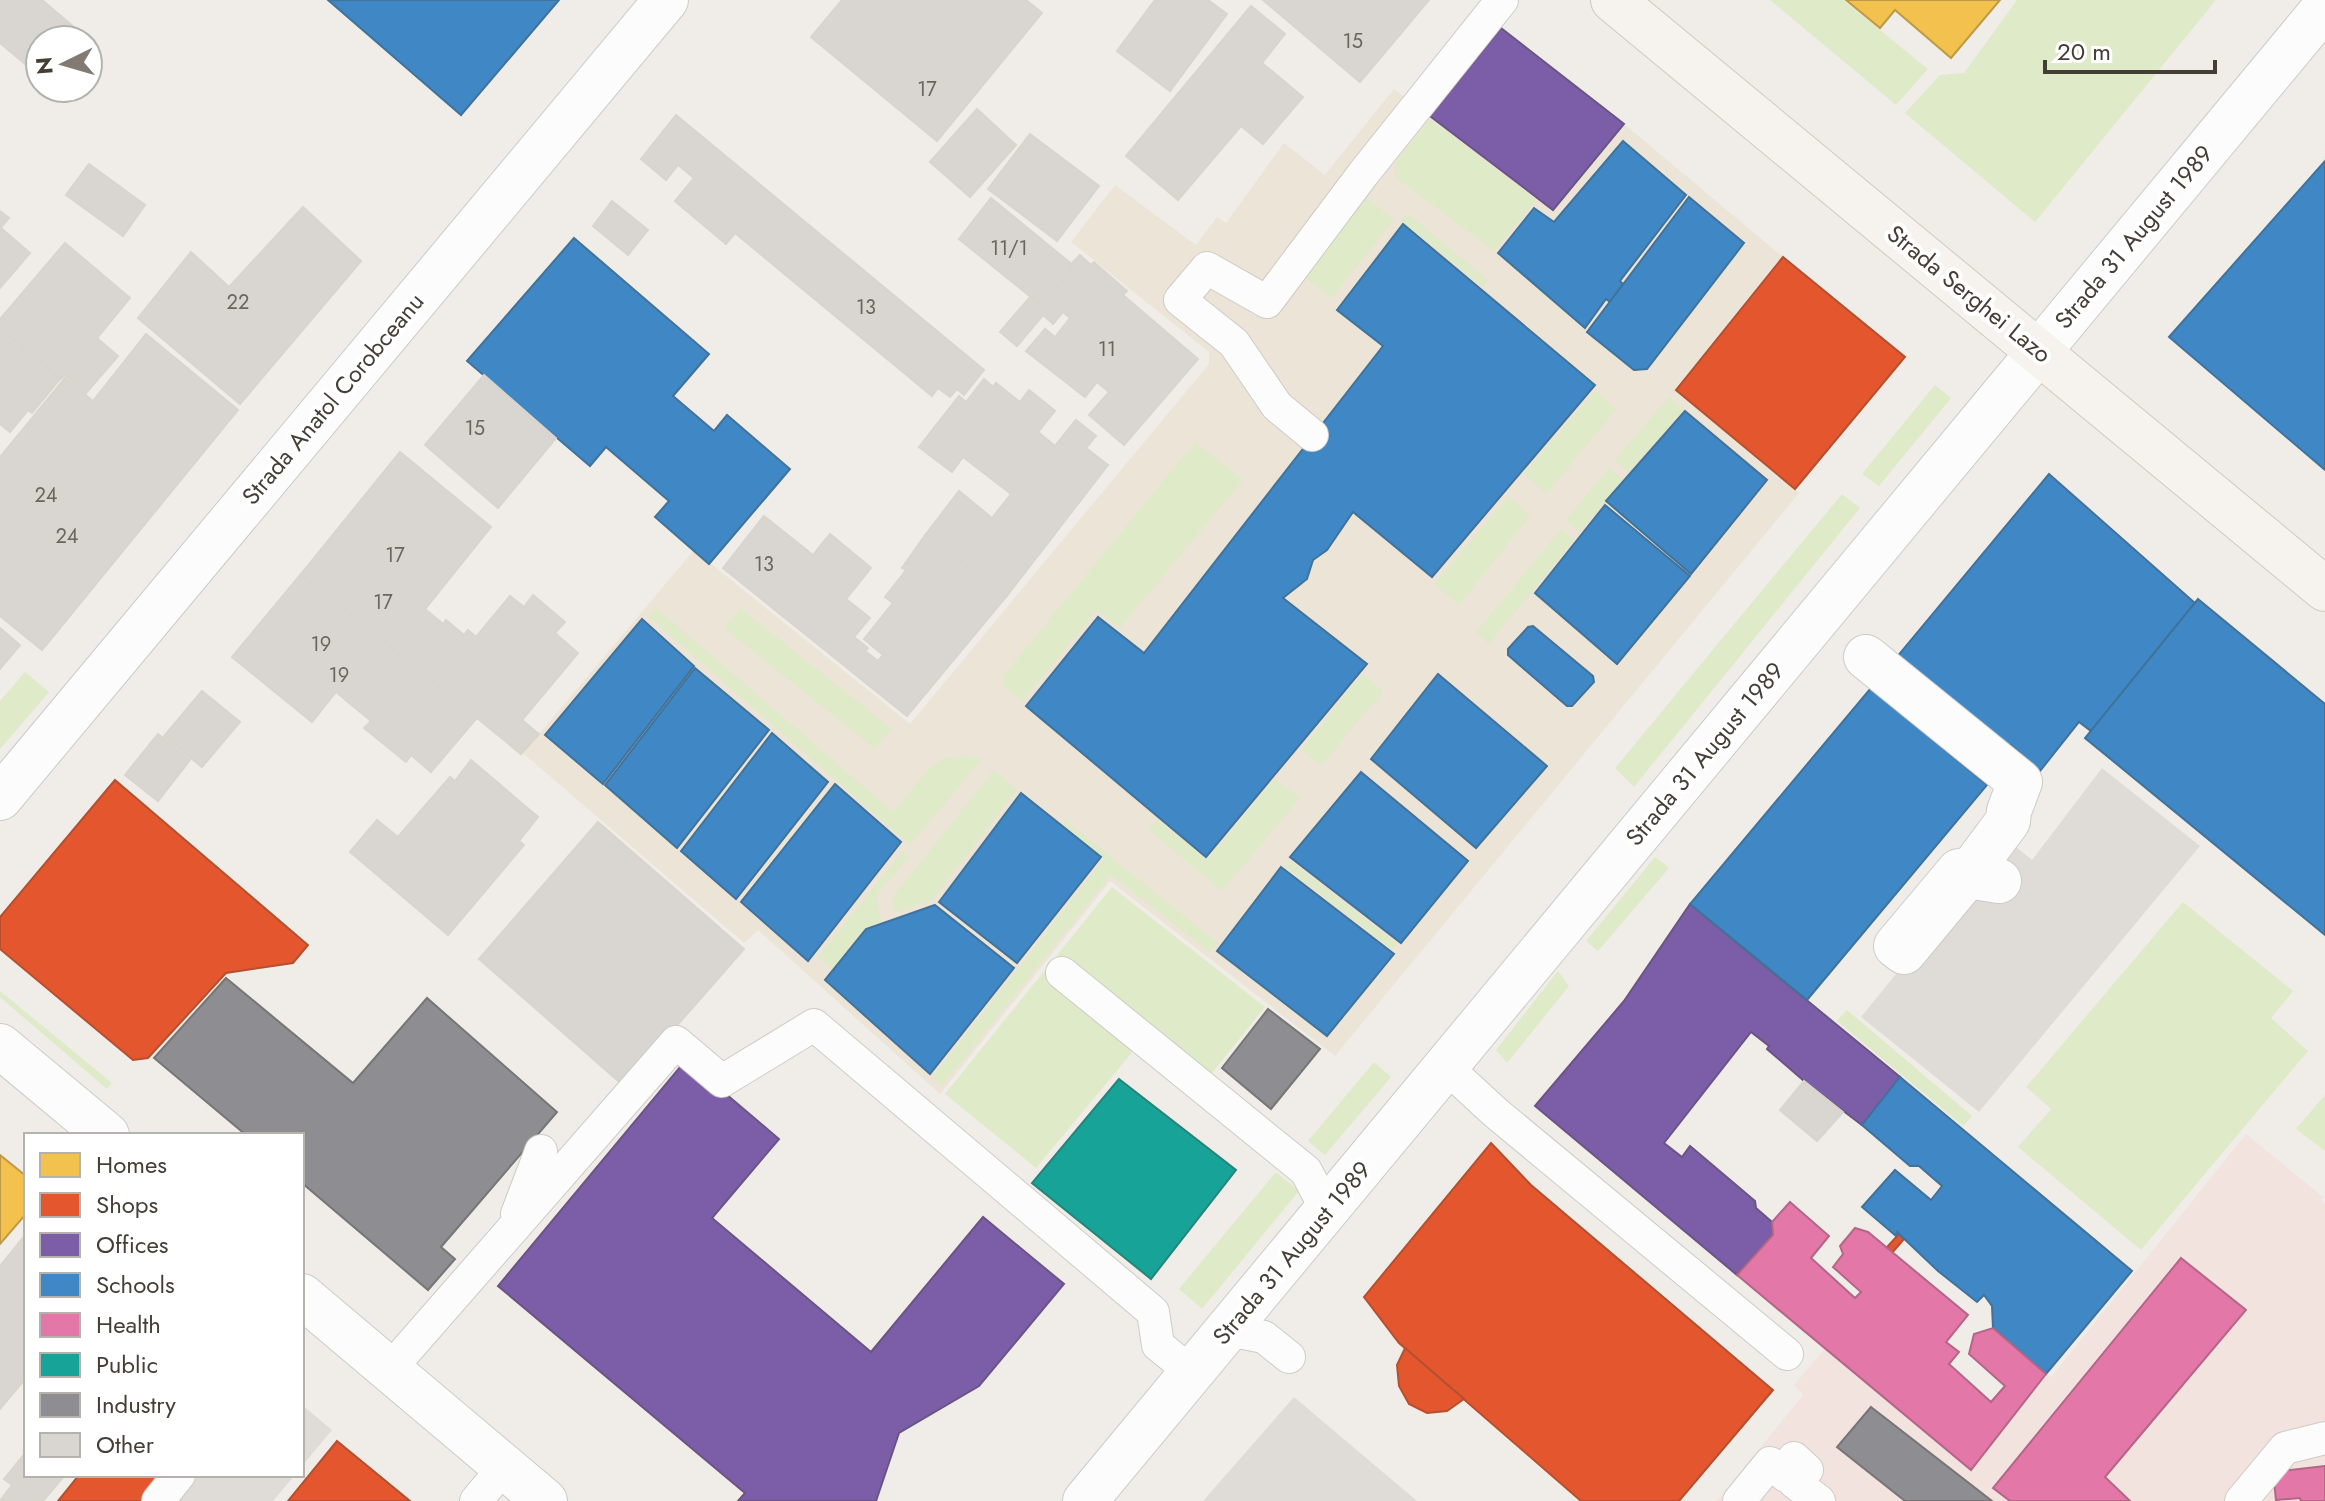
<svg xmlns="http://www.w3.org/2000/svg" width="2325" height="1501" font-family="Jost,sans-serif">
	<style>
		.education { fill: #ebe4d7 }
		.medical { fill: #f2e3df }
		.green { fill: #dfeac8 }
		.parking { fill: #dfdcd8 }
		.homes { fill: #f2c14e; stroke: #be9a46; stroke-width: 2 }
		.shops { fill: #e4572e; stroke: #b45030; stroke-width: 2 }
		.offices { fill: #7b5ea7; stroke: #6b5485; stroke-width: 2 }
		.schools { fill: #3f88c5; stroke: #41729a; stroke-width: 2 }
		.health { fill: #e377a8; stroke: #b46686; stroke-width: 2 }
		.public { fill: #17a398; stroke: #25857a; stroke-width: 2 }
		.industry { fill: #8d8d92; stroke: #777576; stroke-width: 2 }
		.building { fill: #d9d6d1; stroke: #d8d4ce; stroke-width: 2 }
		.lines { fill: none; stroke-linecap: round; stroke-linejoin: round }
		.service-casing { stroke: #cecbc6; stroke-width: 34 }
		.minor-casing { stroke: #cecbc6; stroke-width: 46 }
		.tertiary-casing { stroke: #cecbc6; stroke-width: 46 }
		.secondary-casing { stroke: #cfcabf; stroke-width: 46 }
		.service { stroke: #fdfcfc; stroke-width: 32 }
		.minor { stroke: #fdfcfc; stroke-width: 44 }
		.tertiary { stroke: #fdfcfc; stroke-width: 44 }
		.secondary { stroke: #f6f3ee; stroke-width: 44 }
		.labels { text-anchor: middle; stroke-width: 8; stroke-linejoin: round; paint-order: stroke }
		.number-label { font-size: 20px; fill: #6b655d }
		.street-label { font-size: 24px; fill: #453e35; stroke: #fff }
	</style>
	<rect width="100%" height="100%" fill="#f0ede8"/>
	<polygon class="education" points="1394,89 1553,210 1624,124 1783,257 1676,390 1799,493 1335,1056 1110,881 940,1094 758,930 744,943 523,753 694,550 910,724 1209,364 1209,352 1071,242 1115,185 1196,245 1217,217 1226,223 1284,143 1325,175"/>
	<polygon class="medical" points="2246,1134 2323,1197 2321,1200 2325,1203 2325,1501 1717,1501 1803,1395 1794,1385 1825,1348 1970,1469 2046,1374 2051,1377"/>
	<g class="green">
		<polygon points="1770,0 1843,0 1928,69 1896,105"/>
		<polygon points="2017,0 2216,0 2035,222 1905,113 1940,75 1964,73"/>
		<polygon points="1430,119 1536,200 1494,251 1395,177 1395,164"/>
		<polygon points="1360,192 1394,220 1331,298 1298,271"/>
		<polygon points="1408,214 1488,280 1483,287 1400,220"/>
		<polygon points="1935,385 1951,398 1879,486 1862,474"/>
		<polygon points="1595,391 1616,409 1546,494 1524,474"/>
		<polygon points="1669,397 1684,410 1629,472 1615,460"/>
		<polygon points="1195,442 1243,480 1120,628 1097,610 1022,701 1003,685 1004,675"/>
		<polygon points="1609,468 1623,480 1580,532 1566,520"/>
		<polygon points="1842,494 1860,508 1634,787 1615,768"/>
		<polygon points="1508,497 1530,516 1459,605 1434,584"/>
		<polygon points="1561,529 1574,540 1489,644 1476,632"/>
		<path d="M657,608L893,812C923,780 931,746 982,759L910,845L648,616Z"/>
		<polygon points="740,608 892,729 875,749 724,628"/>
		<polygon points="25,672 49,692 0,749 0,701"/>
		<polygon points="1362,674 1383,691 1321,766 1302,750"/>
		<polygon points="994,770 1017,790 932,900 895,913 892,898"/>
		<polygon points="1275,779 1300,798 1222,891 1149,830 1158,820 1207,860"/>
		<polygon points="1065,820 1218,943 1209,952 1111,875 942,1086 933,1077 1104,859 1063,824"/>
		<polygon points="902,852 909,857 876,896 885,939 851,984 818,957"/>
		<polygon points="1655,857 1669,868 1598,951 1586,941"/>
		<polygon points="1290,861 1397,944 1392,950 1285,866"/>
		<polygon points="1112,887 1265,1007 1205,1082 1135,1049 1036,1168 945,1094"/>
		<polygon points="2183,902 2293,991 2271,1018 2308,1051 2141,1250 2018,1147 2051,1109 2026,1087"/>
		<polygon points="1558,971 1569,986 1507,1063 1496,1050"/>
		<polygon points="0,991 112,1083 107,1089 0,997"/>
		<polygon points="1847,1010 1972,1116 1963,1126 1837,1021"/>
		<polygon points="1374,1062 1391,1077 1325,1155 1308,1141"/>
		<polygon points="2325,1095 2325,1151 2296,1129"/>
		<polygon points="1276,1172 1299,1191 1202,1309 1179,1289"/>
	</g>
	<g class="parking">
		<polygon points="2102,768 2200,846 1979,1112 1861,1017 2006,839 2032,860"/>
		<polygon points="1294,1397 1417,1501 1203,1501"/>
		<polygon points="302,1405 332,1430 302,1466"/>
		<polygon points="185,1475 295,1475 273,1501 164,1501"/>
	</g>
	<g class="homes">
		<polygon points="1846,0 2000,0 1951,58 1895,10 1880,28"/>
		<polygon points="0,1155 26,1176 26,1214 0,1244"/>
	</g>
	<g class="shops">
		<polygon points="1783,257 1905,357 1795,489 1676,390"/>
		<polygon points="115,780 308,945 293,963 226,973 148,1058 133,1060 0,949 0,917"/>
		<polygon points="1491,1143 1531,1185 1773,1390 1679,1501 1581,1501 1399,1343 1364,1297"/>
		<polygon points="1899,1234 1904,1239 1892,1253 1887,1247"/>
		<polygon points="1405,1348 1464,1399 1447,1411 1427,1413 1409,1404 1399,1386 1397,1365"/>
		<polygon points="337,1441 404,1496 410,1501 288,1501"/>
		<polygon points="79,1475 168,1475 146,1501 58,1501"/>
	</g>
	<g class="offices">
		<polygon points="1501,28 1624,124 1553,210 1430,116"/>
		<polygon points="1690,904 1900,1077 1862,1125 1804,1081 1767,1049 1769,1046 1751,1032 1664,1143 1682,1157 1690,1146 1755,1201 1756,1208 1772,1222 1773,1235 1737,1275 1535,1106 1624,1001"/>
		<polygon points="686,1060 779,1139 712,1218 871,1352 983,1217 1064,1284 979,1386 899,1433 876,1501 738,1501 745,1493 498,1286"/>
	</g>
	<g class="schools">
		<polygon points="328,0 559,0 461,115"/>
		<polygon points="1623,141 1686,195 1620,281 1623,284 1610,302 1606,299 1585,328 1498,253 1534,208 1554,222"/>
		<polygon points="2325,161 2325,470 2169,337"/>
		<polygon points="1689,197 1744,243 1647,369 1634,370 1587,332"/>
		<polygon points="1403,224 1595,385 1432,577 1353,512 1327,550 1313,560 1307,579 1283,598 1367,664 1206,857 1026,706 1098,617 1144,653 1383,346 1337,310"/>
		<polygon points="574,238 709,354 673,396 714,431 727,415 790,469 709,564 655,517 669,501 606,447 590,466 467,361"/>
		<polygon points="1685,411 1767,480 1691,574 1606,501"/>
		<polygon points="2049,474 2195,603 2091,731 2079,722 2040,771 2011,745 2006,750 1896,658"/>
		<polygon points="1605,505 1690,576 1617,664 1535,593"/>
		<polygon points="2198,599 2325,704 2325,935 2085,738"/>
		<polygon points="642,619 694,666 603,784 545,735"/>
		<polygon points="1533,626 1593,676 1594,682 1572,706 1567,706 1508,655 1508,649 1528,627"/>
		<polygon points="695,668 769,730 677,848 605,785"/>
		<polygon points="1438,674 1547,766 1476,848 1371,759"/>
		<polygon points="1871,688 1987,785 1807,1000 1690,904"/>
		<polygon points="772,733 828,782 736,899 681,851"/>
		<polygon points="1361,772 1468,861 1401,943 1290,857"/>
		<polygon points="835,784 901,842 808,961 741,902"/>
		<polygon points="1021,793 1101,857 1017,963 939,902"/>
		<polygon points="1281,867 1394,954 1327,1036 1217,951"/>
		<polygon points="935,905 1014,968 930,1074 825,980 866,929"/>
		<polygon points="1900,1077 2132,1271 2046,1374 1993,1328 1992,1306 1984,1295 1977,1302 1938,1271 1897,1232 1896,1236 1862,1207 1895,1170 1931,1200 1942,1186 1919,1166 1910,1166 1862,1125"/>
	</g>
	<g class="health">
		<polygon points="1790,1202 1829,1236 1811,1258 1855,1298 1861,1292 1833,1267 1843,1254 1840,1246 1855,1228 1868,1232 1968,1315 1946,1342 1959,1352 1949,1364 1991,1402 2005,1386 1969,1354 1974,1334 1993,1328 2046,1374 1971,1470 1737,1275 1773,1235 1772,1222"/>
		<polygon points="2181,1258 2246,1310 2105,1477 2130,1501 2010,1501 1993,1488"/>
		<polygon points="2325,1466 2325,1501 2301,1501 2300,1498 2276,1500 2273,1472"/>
	</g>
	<polygon class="public" points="1119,1079 1236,1170 1151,1279 1032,1183"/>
	<g class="industry">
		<polygon points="226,978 353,1083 427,998 557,1112 441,1247 455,1259 428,1290 302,1183 302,1135 246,1135 154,1058"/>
		<polygon points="1268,1009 1320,1049 1271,1109 1222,1068"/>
		<polygon points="1871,1407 1992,1501 1905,1501 1837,1447"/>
	</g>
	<g class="building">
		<polygon points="0,0 42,0 74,27 63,40 40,40 40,67 36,73 0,43"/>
		<polygon points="842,0 1026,0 1042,13 937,141 811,37"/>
		<polygon points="1155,0 1208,0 1227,14 1170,91 1117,51"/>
		<polygon points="1263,0 1429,0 1360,82"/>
		<polygon points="1251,6 1285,34 1262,63 1303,97 1263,144 1241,126 1178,200 1126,156"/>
		<polygon points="977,109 1016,145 970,197 930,162"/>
		<polygon points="676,115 984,370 964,395 957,389 950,397 938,388 932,396 735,233 726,244 675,201 694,178 678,165 666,180 641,159"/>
		<polygon points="1030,134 1099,186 1057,241 988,189"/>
		<polygon points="89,164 145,205 123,236 66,195"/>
		<polygon points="991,198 1074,266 1042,306 959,239"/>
		<polygon points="612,201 648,230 628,255 593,226"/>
		<polygon points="303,207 361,261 240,404 138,318 191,252 229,287"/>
		<polygon points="0,211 9,218 1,228 30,253 0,288"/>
		<polygon points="65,243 130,298 97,338 118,356 86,393 65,375 61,379 0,327 0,319"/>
		<polygon points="1080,255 1091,265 1094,262 1127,291 1123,295 1198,359 1124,445 1089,415 1109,392 1097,382 1085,397 1026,351 1045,329 1055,337 1070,318 1063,312 1053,324 1043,315 1017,346 1000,332 1030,297 1042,306 1074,266 1071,264"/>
		<polygon points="0,328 60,379 32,413 28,410 10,432 0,424"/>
		<polygon points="146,334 238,410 42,650 0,616 0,457 65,378 93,401"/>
		<polygon points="484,375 556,438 498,508 425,445"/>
		<polygon points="984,379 993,387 996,383 1020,402 1029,390 1055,411 1038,432 1055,446 1076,420 1096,436 1086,448 1108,465 1006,597 926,534 959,491 992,518 1011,494 963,457 952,472 919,447 959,396 966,402"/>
		<polygon points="400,452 491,527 425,609 443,624 446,620 464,635 468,630 476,637 510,596 524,607 533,595 565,622 555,633 578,653 522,720 539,734 521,754 301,574"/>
		<polygon points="764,516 813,555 830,534 871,568 846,599 870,618 854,637 868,648 865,651 878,661 883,655 864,639 893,603 885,597 906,570 902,568 926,534 1006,597 907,716 723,568"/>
		<polygon points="301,574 477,718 431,772 411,755 406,762 364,728 371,721 336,692 312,722 232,657"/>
		<polygon points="0,628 20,645 0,669"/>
		<polygon points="202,691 240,722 202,767 164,736"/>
		<polygon points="158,734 190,760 158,801 125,775"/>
		<polygon points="471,760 538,817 519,841 524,845 448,935 350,852 377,820 398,837 450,777 455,781"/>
		<polygon points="598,822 744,949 624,1086 479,959"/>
		<polygon points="1804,1081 1843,1112 1817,1141 1780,1110"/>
		<polygon points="26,1234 26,1378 0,1409 0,1266"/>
		<polygon points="26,1452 26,1475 65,1475 43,1501 0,1501 12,1485 4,1479"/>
	</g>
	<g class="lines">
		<defs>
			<g id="service">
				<polyline points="1312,435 1277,406 1234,343 1180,300 1207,268 1267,302 1363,174 1502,0"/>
				<polyline points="1062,973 1306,1171 1327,1211"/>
				<polyline points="1446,1067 1496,1113 1787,1354"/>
				<polyline points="517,1214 541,1151"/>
				<polyline points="1228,1330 1264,1337 1289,1357"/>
				<polyline points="390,1369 676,1042 722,1081 814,1025 1153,1312 1158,1345 1192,1373"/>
				<polyline points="158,1501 179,1475"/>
				<polyline points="476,1501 504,1467"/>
				<polyline points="1739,1501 1770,1463 1786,1476 1794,1458 1807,1470 1794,1482 1819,1501"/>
				<polyline points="2241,1501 2285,1448 2325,1438"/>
			</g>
			<g id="minor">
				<polyline points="1866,657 2020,782 2009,811 2008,821 1967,876 1959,871 1896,946 1904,952 1967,876 1999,881"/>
				<polyline points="0,798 666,0"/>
				<polyline points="0,1046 107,1135"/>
				<polyline points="302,1296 545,1501"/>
			</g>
			<polyline id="tertiary" points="1085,1501 2325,7"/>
			<polyline id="secondary" points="1613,0 2325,589"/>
		</defs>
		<use href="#service" class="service-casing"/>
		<use href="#minor" class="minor-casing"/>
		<use href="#tertiary" class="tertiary-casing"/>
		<use href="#secondary" class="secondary-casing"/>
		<use href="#service" class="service"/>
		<use href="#minor" class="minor"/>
		<use href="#tertiary" class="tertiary"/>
		<use href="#secondary" class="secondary"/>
	</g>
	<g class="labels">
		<g class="number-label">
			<text x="1353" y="48">15</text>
			<text x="927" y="96">17</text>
			<text x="1009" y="255">11/1</text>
			<text x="238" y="309">22</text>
			<text x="866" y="314">13</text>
			<text x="1107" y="356">11</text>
			<text x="475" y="435">15</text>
			<text x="46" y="502">24</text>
			<text x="67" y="543">24</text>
			<text x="395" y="562">17</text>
			<text x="764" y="571">13</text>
			<text x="383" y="609">17</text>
			<text x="321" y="651">19</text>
			<text x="339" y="682">19</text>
		</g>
		<g class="street-label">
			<text transform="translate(2134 237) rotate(-50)" y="8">Strada 31 August 1989</text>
			<text transform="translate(1969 294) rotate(39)" y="8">Strada Serghei Lazo</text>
			<text transform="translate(333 399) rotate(-50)" y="8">Strada Anatol Corobceanu</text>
			<text transform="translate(1705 754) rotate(-50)" y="8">Strada 31 August 1989</text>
			<text transform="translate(1292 1253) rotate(-50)" y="8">Strada 31 August 1989</text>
		</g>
	</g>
	<rect x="24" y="1133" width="280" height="344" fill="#ffffff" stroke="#b5b2ae" stroke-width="2"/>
	<rect x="40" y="1153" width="40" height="24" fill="#f2c14e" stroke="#b5b2ae" stroke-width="2"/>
	<text x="96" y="1173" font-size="24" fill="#453e35">Homes</text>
	<rect x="40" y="1193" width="40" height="24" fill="#e4572e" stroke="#b5b2ae" stroke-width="2"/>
	<text x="96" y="1213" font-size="24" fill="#453e35">Shops</text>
	<rect x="40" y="1233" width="40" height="24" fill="#7b5ea7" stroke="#b5b2ae" stroke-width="2"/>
	<text x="96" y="1253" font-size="24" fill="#453e35">Offices</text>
	<rect x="40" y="1273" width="40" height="24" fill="#3f88c5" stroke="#b5b2ae" stroke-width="2"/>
	<text x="96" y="1293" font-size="24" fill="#453e35">Schools</text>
	<rect x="40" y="1313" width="40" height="24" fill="#e377a8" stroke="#b5b2ae" stroke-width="2"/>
	<text x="96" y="1333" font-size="24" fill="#453e35">Health</text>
	<rect x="40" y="1353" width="40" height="24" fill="#17a398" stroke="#b5b2ae" stroke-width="2"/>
	<text x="96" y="1373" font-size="24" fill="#453e35">Public</text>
	<rect x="40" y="1393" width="40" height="24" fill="#8d8d92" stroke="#b5b2ae" stroke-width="2"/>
	<text x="96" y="1413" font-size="24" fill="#453e35">Industry</text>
	<rect x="40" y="1433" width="40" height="24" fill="#d9d6d1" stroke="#b5b2ae" stroke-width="2"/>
	<text x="96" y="1453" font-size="24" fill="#453e35">Other</text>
	<g transform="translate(64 64) rotate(265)"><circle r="38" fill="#ffffff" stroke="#b5b2ae" stroke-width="2"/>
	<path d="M0-6L14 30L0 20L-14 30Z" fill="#817b74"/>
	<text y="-12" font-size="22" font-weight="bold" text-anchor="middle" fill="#453e35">N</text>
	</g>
	<path d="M2045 60v12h170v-12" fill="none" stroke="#453e35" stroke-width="4"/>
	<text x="2057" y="60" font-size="24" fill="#453e35" stroke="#ffffff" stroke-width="6" paint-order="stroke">20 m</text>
</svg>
